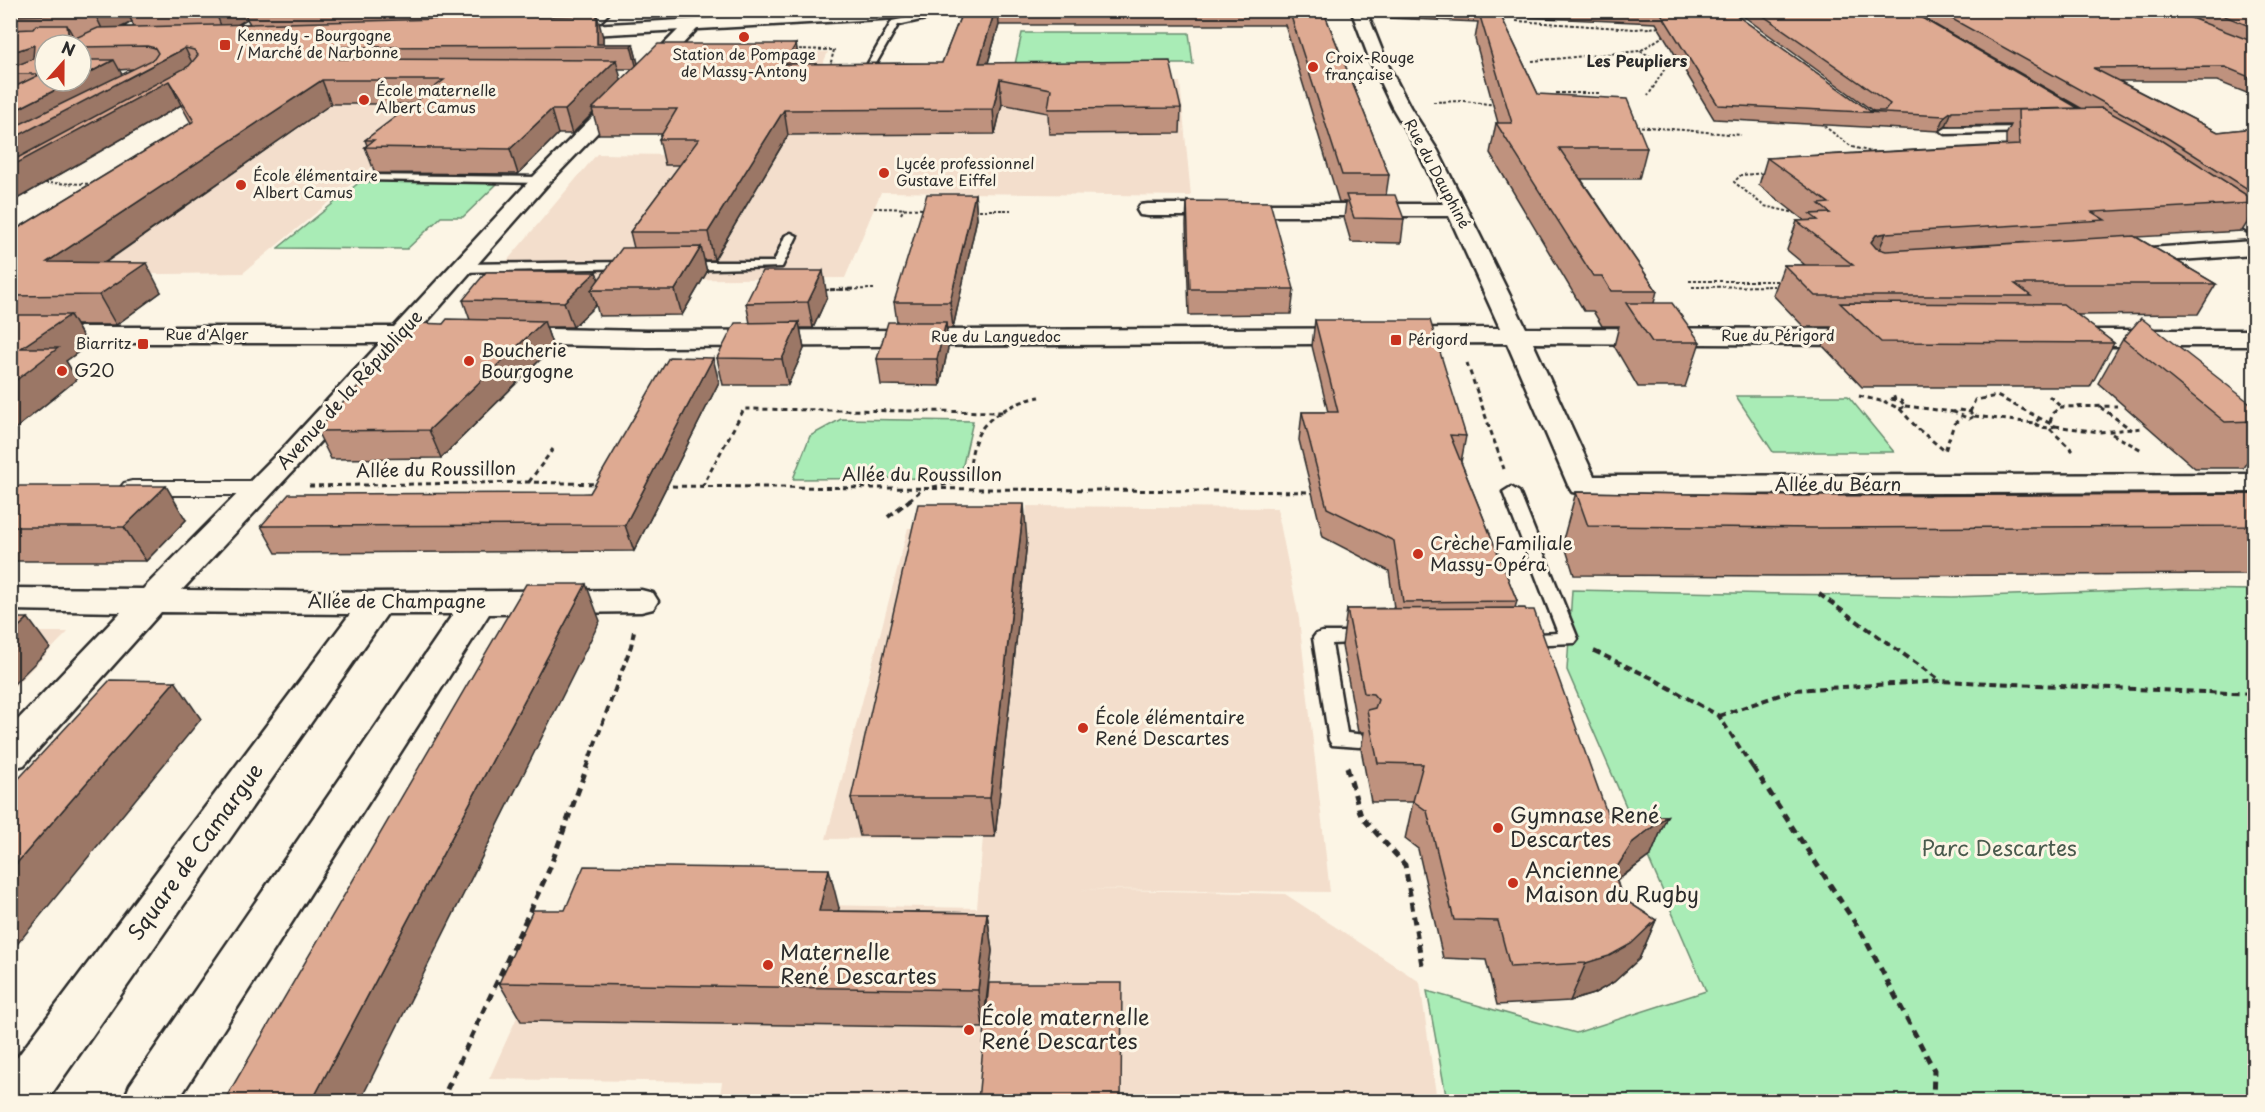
<svg xmlns="http://www.w3.org/2000/svg" width="2265" height="1112" font-family="'Playpen Sans',sans-serif">
	<style>
		.built { fill: #f3decc }
		.green { fill: #a9ecb6; stroke: #6a8c70; stroke-width: 1.5 }
		.lines { fill: none; stroke-linecap: round; stroke-linejoin: round }
		.service-casing { stroke: #2b2b2b; stroke-width: 5 }
		.pedestrian-casing { stroke: #2b2b2b; stroke-width: 4 }
		.minor-casing { stroke: #2b2b2b; stroke-width: 5 }
		.tertiary-casing { stroke: #2b2b2b; stroke-width: 5 }
		.path-far3 { stroke: #2b2b2b; stroke-width: 2; stroke-dasharray: 3 2; stroke-linecap: butt }
		.path-far2 { stroke: #2b2b2b; stroke-width: 3; stroke-dasharray: 5 4; stroke-linecap: butt }
		.path-far1 { stroke: #2b2b2b; stroke-width: 4; stroke-dasharray: 7 4.5; stroke-linecap: butt }
		.path { stroke: #2b2b2b; stroke-width: 5; stroke-dasharray: 8 6; stroke-linecap: butt }
		.service { fill: #fcf5e5; fill-rule: evenodd }
		.pedestrian { fill: #fcf5e5; fill-rule: evenodd }
		.minor { fill: #fcf5e5; fill-rule: evenodd }
		.tertiary { fill: #fcf5e5; fill-rule: evenodd }
		.wall { fill: #bf927e; stroke: #2b2b2b; stroke-width: 1.5; fill-rule: evenodd }
		.shaded-wall { fill: #9b7766; stroke: #2b2b2b; stroke-width: 1.5 }
		.building { fill: #deaa92; stroke: #2b2b2b; stroke-width: 1.5 }
		.poi-dot { fill: #c8321e; stroke: #fcf5e5; stroke-width: 2 }
		.labels { text-anchor: middle; stroke-width: 6; stroke-linejoin: round; paint-order: stroke }
		.far-poi-label { font-size: 15px; fill: #2b2b2b; stroke: #fcf5e5; text-anchor: start }
		.far-street-label { font-size: 15px; fill: #2b2b2b; stroke: #fcf5e5 }
		.far-neighbourhood-label { font-size: 16px; font-weight: bold; fill: #2b2b2b; stroke: #fcf5e5 }
		.poi-label { font-size: 18px; fill: #2b2b2b; stroke: #fcf5e5; text-anchor: start }
		.street-label { font-size: 18px; fill: #2b2b2b; stroke: #fcf5e5 }
		.near-poi-label { font-size: 21px; fill: #2b2b2b; stroke: #fcf5e5; text-anchor: start }
		.near-park-label { font-size: 21px; fill: #4a5b4e; stroke: #fcf5e5 }
		.near-street-label { font-size: 21px; fill: #2b2b2b; stroke: #fcf5e5 }
	</style>
	<rect width="100%" height="100%" fill="#fcf5e5"/>
	<filter id="ink" filterUnits="userSpaceOnUse"><feTurbulence type="fractalNoise" baseFrequency=".0167" numOctaves="2"/><feDisplacementMap in="SourceGraphic" scale="12" xChannelSelector="R" yChannelSelector="G"/><feConvolveMatrix kernelMatrix="1 2 1 2 8 2 1 2 1" color-interpolation-filters="sRGB"/></filter>
	<g filter="url(#ink)">
		<g class="built">
			<polygon points="746,52 828,52 815,82 1180,82 1191,196 881,192 845,278 490,281 597,154 672,155"/>
			<polygon points="291,85 444,108 243,273 11,276"/>
			<polygon points="1027,506 1277,508 1299,619 1330,892 1080,889 1285,894 1420,982 1437,1101 719,1102 722,1082 489,1079 570,900 977,908 983,837 826,839 908,528 1025,528"/>
			<polygon points="11,632 68,632 11,690"/>
		</g>
		<g class="green">
			<polygon points="1022,33 1189,33 1193,64 1015,64"/>
			<polygon points="361,181 499,182 463,217 441,217 407,249 278,248"/>
			<polygon points="1736,396 1848,396 1894,452 1773,452"/>
			<polygon points="841,419 973,421 960,478 793,479 810,436"/>
			<polygon points="2184,589 2254,590 2254,1101 1447,1101 1427,991 1576,1033 1706,991 1567,670 1572,590 1953,597"/>
		</g>
		<g class="lines">
			<defs>
				<g id="service">
					<polygon points="936,12 940,14 939,16 898,25 874,67 868,67 867,65 892,21"/>
					<polygon points="2029,127 2032,128 2032,132 1946,134 1941,131 1946,128"/>
					<polygon points="365,175 541,177 546,180 541,183 361,180 361,176"/>
					<polygon points="791,233 797,236 782,267 684,270 678,266 684,262 774,262 785,236"/>
					<polygon points="631,262 637,266 635,268 461,272 455,268 461,264"/>
					<polygon points="1511,487 1519,492 1578,639 1575,643 1523,645 1517,643 1514,639 1517,635 1558,633 1503,492"/>
					<polygon points="1322,632 1366,632 1372,634 1375,638 1372,642 1332,644 1347,733 1366,735 1369,740 1366,745 1359,747 1332,745 1329,740 1313,638 1316,634"/>
				</g>
				<polygon id="pedestrian" points="132,481 261,481 269,483 273,488 269,493 261,495 132,495 124,493 120,488 124,483"/>
				<g id="minor">
					<polygon points="596,10 612,10 588,34 576,34 574,31 576,28"/>
					<polygon points="1351,10 1366,10 1387,63 1410,107 1438,151 1526,328 1872,329 1881,332 1885,337 1881,342 1872,345 1533,343 1594,476 2254,474 2254,492 1583,494 1572,492 1568,485 1507,343 647,347 504,344 495,341 491,336 495,331 504,328 647,331 1500,328 1449,216 1148,216 1140,215 1137,210 1140,205 1148,204 1443,204 1418,151 1392,107 1371,63"/>
					<polygon points="691,21 699,26 697,29 548,184 422,327 459,330 463,335 459,340 450,343 408,343 307,456 182,590 377,592 641,590 653,593 658,601 653,609 641,612 489,614 177,1102 123,1102 130,1085 453,614 387,614 46,1102 10,1102 10,1067 350,614 161,612 24,765 10,769 10,728 121,612 10,610 10,588 143,589 287,444 380,343 10,343 10,327 394,327 534,176 685,23"/>
					<polygon points="2211,193 2219,194 2254,217 2254,233 2246,231 2203,204 2200,199 2203,194"/>
					<polygon points="2254,241 2254,255 2119,264 2111,262 2107,257 2111,252 2119,250"/>
					<polygon points="2064,330 2254,330 2254,346 2064,346 2055,343 2051,338 2055,333"/>
				</g>
				<polygon id="tertiary" points="860,10 958,10 951,15 555,37 547,32 555,27"/>
			</defs>
			<use href="#service" class="service-casing"/>
			<use href="#pedestrian" class="pedestrian-casing"/>
			<use href="#minor" class="minor-casing"/>
			<use href="#tertiary" class="tertiary-casing"/>
			<g class="path-far3">
				<polyline points="1516,21 1635,29 1662,27"/>
				<polyline points="794,49 834,50 830,66"/>
				<polyline points="1640,51 1667,65 1648,96"/>
				<polyline points="1532,61 1640,51 1668,33"/>
				<polyline points="1556,98 1556,93 1600,93"/>
				<polyline points="1433,102 1464,101 1497,105"/>
				<polyline points="1820,123 1852,147 1876,153"/>
				<polyline points="1636,126 1741,135"/>
				<polyline points="1767,173 1741,175 1734,182 1764,206 1800,214"/>
				<polyline points="40,183 96,184"/>
				<polyline points="874,208 927,209"/>
				<polyline points="974,210 1011,210"/>
				<polyline points="901,214 904,208"/>
				<polyline points="1689,281 1781,281"/>
				<polyline points="1692,287 1781,286"/>
				<polyline points="821,290 874,289"/>
			</g>
			<g class="path-far2">
				<polyline points="821,290 853,289"/>
				<polyline points="1467,363 1504,469"/>
				<polyline points="1859,396 1885,402"/>
				<polyline points="2049,396 2061,407"/>
				<polygon points="1891,399 1901,401 1905,406 1900,409 1885,402"/>
				<polyline points="1891,399 1898,396"/>
				<polyline points="1905,406 1954,412"/>
				<polyline points="2100,407 2132,430"/>
				<polyline points="1900,409 1918,429 1945,451 1954,424 1961,418"/>
				<polygon points="1959,410 1970,412 1974,416 1969,419 1954,412"/>
				<path d="M1970,412L1975,400L1997,396L2055,426C2047,429 2041,428 2034,423L2039,419"/>
				<polyline points="1974,416 2034,423"/>
				<polyline points="2050,422 2053,413 2061,407 2117,406"/>
				<polyline points="2055,426 2099,432 2143,428"/>
				<polyline points="2050,429 2073,451"/>
				<polyline points="2112,434 2142,450"/>
				<polyline points="529,482 553,449"/>
				<polyline points="309,486 529,482 599,484"/>
				<polyline points="663,486 1316,492"/>
				<polyline points="702,487 744,409 1003,412"/>
				<path d="M933,487L968,480C970,466 971,450 977,437C986,415 1018,401 1040,397"/>
				<polyline points="909,500 923,489"/>
			</g>
			<g class="path-far1">
				<polyline points="888,517 911,499"/>
				<polyline points="1819,594 1941,681"/>
				<polyline points="1594,651 1652,678 1719,716 1753,768"/>
				<polyline points="1719,716 1794,690 1941,681 2254,694"/>
				<polyline points="586,768 631,646 634,631"/>
			</g>
			<g class="path">
				<polyline points="1347,767 1361,816 1405,865 1422,965"/>
				<polyline points="1753,767 1863,935 1934,1070 1933,1102"/>
				<polyline points="441,1102 549,870 587,767"/>
			</g>
			<use href="#service" class="service"/>
			<use href="#pedestrian" class="pedestrian"/>
			<use href="#minor" class="minor"/>
			<use href="#tertiary" class="tertiary"/>
		</g>
		<g class="wall">
			<path d="M10,10H593L587,16L603,37V44H633L638,64L796,44L799,64L942,63L963,10H1323L1389,175L1386,195L1404,219L1401,243L1351,242L1344,218L1346,202H1339L1285,25H999L988,63L1181,108L1180,133L1049,134L1048,113L1002,104L995,134L788,135L714,260H704L707,272L682,315L599,316L596,305L573,327H546L553,347L441,458L331,459L317,431L443,324L470,320L463,300L596,272L599,280L634,248L630,232L680,165H665L659,139L662,134H599L593,113L572,134H558L518,174L375,173L365,147L367,145L365,140L413,104H331L105,263L161,292L116,325H76L88,345L66,361L77,379L10,433V233L191,123L181,105L10,203ZM128,14L134,27H123L132,22ZM247,19L250,24H238ZM45,45H81V81ZM133,69L122,75L119,70ZM618,69H633L621,81Z"/>
			<polygon points="1382,10 1729,10 1870,111 1873,111 1735,10 1908,10 2078,108 2081,108 1909,10 2170,10 2204,23 2172,10 2254,10 2254,96 2217,81 2119,81 2218,132 2254,128 2254,215 2253,214 2242,231 2136,237 2216,284 2198,314 2077,315 2114,343 2090,387 1862,387 1823,346 1831,327 1804,327 1773,295 1784,265 1805,265 1787,250 1797,221 1805,221 1759,185 1767,158 2006,145 2006,135 2011,125 1946,126 1939,131 1714,119 1656,23 1501,16 1538,94 1647,148 1639,179 1581,179 1657,291 1654,303 1700,342 1685,387 1638,387 1614,346 1619,326 1602,326 1593,311 1584,311 1490,153 1496,123 1498,123 1475,39 1478,22 1387,18"/>
			<polygon points="975,194 977,218 953,328 946,328 948,348 940,386 881,385 877,359 897,322 894,302"/>
			<polygon points="1187,201 1294,289 1291,314 1189,315 1186,225"/>
			<polygon points="827,297 813,328 800,328 804,349 788,385 723,385 717,358 750,323 746,303"/>
			<polygon points="1315,320 1466,436 1461,462 1517,601 1515,608 1608,816 1667,816 1651,855 1617,881 1620,891 1628,902 1656,920 1639,959 1614,982 1593,994 1570,1001 1497,1005 1486,960 1443,958 1418,849 1405,839 1413,802 1371,802 1361,749 1364,732 1358,732 1342,646 1347,609 1394,608 1389,571 1323,537 1299,440 1302,412 1328,412 1312,346"/>
			<polygon points="2123,339 2254,406 2254,451 2243,468 2195,468 2098,383"/>
			<polygon points="719,382 634,551 276,553 261,526 590,493"/>
			<polygon points="10,486 186,520 146,561 10,561"/>
			<polygon points="1576,492 1795,496 2254,494 2254,574 1795,576 1574,575 1563,540"/>
			<polygon points="1027,541 995,837 860,836 851,798"/>
			<polygon points="839,908 838,911 987,913 992,951 983,1028 521,1021 499,983"/>
		</g>
		<g class="shaded-wall">
			<polygon points="102,10 126,10 132,22 105,35 95,14"/>
			<polygon points="216,10 244,10 247,19 224,33 215,11"/>
			<polygon points="574,10 593,10 577,24"/>
			<polygon points="995,10 998,10 999,25 981,86 979,63"/>
			<polygon points="597,15 603,37 603,46 597,44"/>
			<polygon points="67,25 78,45 69,41"/>
			<polygon points="633,44 639,67 637,69 631,46"/>
			<polygon points="796,44 800,67 784,64"/>
			<polygon points="34,45 45,65 10,74 10,53"/>
			<polygon points="332,47 341,70 329,53"/>
			<polygon points="185,48 196,71 169,81 181,105 10,203 10,113 73,81 81,81 81,77 114,60 125,80"/>
			<polygon points="616,60 622,83 592,109 593,113 572,134 565,110"/>
			<polygon points="1000,79 1002,104 995,134 993,109"/>
			<polygon points="322,80 331,104 64,291 47,262"/>
			<polygon points="551,110 558,134 518,174 510,149"/>
			<polygon points="784,110 788,135 714,260 708,232"/>
			<polygon points="1952,111 1946,126 1939,131 1945,116"/>
			<polygon points="975,194 977,218 953,328 950,302"/>
			<polygon points="1886,233 1874,262 1871,242 1876,235"/>
			<polygon points="701,247 707,272 682,315 675,290"/>
			<polygon points="146,263 161,292 116,325 99,295"/>
			<polygon points="823,271 827,297 813,328 808,302"/>
			<polygon points="596,272 602,290 591,290 596,305 573,327 564,302"/>
			<polygon points="70,315 88,345 66,361 77,379 10,433 10,385 21,348"/>
			<polygon points="544,321 553,347 441,458 429,430"/>
			<polygon points="799,322 804,349 788,385 782,359"/>
			<polygon points="946,322 948,348 940,386 937,359"/>
			<polygon points="713,358 719,382 634,551 625,525"/>
			<polygon points="166,486 186,520 146,561 124,527"/>
			<polygon points="1024,504 1027,541 995,837 990,798"/>
			<polygon points="586,584 600,621 360,1101 312,1101"/>
			<polygon points="28,618 50,648 10,688 10,635"/>
			<polygon points="175,681 201,719 10,953 10,871"/>
			<polygon points="1667,816 1651,855 1617,880 1602,905 1617,867 1633,842"/>
			<polygon points="829,869 839,908 829,949 819,911"/>
			<polygon points="987,913 992,951 983,1028 978,990"/>
			<polygon points="1656,920 1639,959 1614,982 1593,994 1570,1001 1586,963"/>
		</g>
		<g class="building">
			<polygon points="10,10 102,10 95,14 10,16"/>
			<polygon points="133,10 216,10 128,13"/>
			<polygon points="963,10 995,10 979,63 1170,61 1181,108 1048,109 1051,89 1000,79 993,109 784,110 708,232 630,232 699,139 659,139 677,109 592,109 658,44 796,44 784,64 942,63"/>
			<polygon points="1289,10 1323,10 1389,175 1342,175"/>
			<polygon points="1487,10 1498,10 1538,94 1627,99 1647,148 1559,148 1657,291 1611,291 1602,276 1593,276 1496,123 1512,123 1479,13"/>
			<polygon points="1659,10 1729,10 1870,111 1885,111 1890,104 1755,10 1908,10 2078,108 1952,111 1945,116 1718,105"/>
			<polygon points="1936,10 2170,10 2254,42 2254,79 2225,67 2093,68 2218,132 2254,128 2254,193 2169,139"/>
			<polygon points="2210,10 2254,10 2254,28"/>
			<polygon points="597,15 597,44 633,44 631,46 332,47 329,53 334,58 340,59 616,60 565,110 551,110 510,149 365,147 374,140 365,140 444,80 322,80 47,262 146,263 99,295 10,296 10,233 194,121 169,81 10,167 10,162 189,66 198,55 194,50 185,48 10,140 10,129 154,59 158,53 155,48 147,46 81,47 81,45 45,45 45,81 73,81 10,113 10,89 41,74 10,74 10,68 33,59 34,45 10,53 10,47 14,45 13,39 10,39 10,30 33,29 36,25 67,25 69,41 98,28"/>
			<polygon points="81,60 114,60 81,77"/>
			<polygon points="2102,108 2159,139 2254,200 2254,203 2092,212 2105,220 1886,233 1876,235 1871,242 1876,248 1886,251 2134,236 2216,284 2015,284 2031,296 1815,296 1784,265 1853,265 1797,221 1818,220 1810,214 1830,213 1819,204 1829,203 1767,158 2019,145 2018,110"/>
			<polygon points="927,194 975,194 950,302 894,302"/>
			<polygon points="1346,195 1395,195 1404,219 1354,218"/>
			<polygon points="1187,201 1270,202 1294,289 1190,289"/>
			<polygon points="701,247 675,290 591,290 622,248"/>
			<polygon points="762,271 823,271 808,302 746,303"/>
			<polygon points="486,272 596,272 564,302 463,300"/>
			<polygon points="1626,303 1672,303 1700,342 1652,342"/>
			<polygon points="1840,303 2063,304 2114,343 1881,342"/>
			<polygon points="10,315 70,315 21,348 58,348 10,385"/>
			<polygon points="2141,318 2254,406 2254,421 2225,422 2123,339"/>
			<polygon points="447,319 544,321 429,430 317,431 416,323 443,324"/>
			<polygon points="1315,320 1430,320 1466,436 1450,435 1517,601 1403,602 1394,541 1327,508 1302,412 1338,412"/>
			<polygon points="799,322 782,359 717,358 735,323"/>
			<polygon points="888,322 946,322 937,359 877,359"/>
			<polygon points="669,357 713,358 625,525 261,526 289,494 590,493"/>
			<polygon points="10,486 166,486 124,527 10,527"/>
			<polygon points="1576,492 1795,496 2254,494 2254,526 1816,528 1588,526"/>
			<polygon points="918,504 1024,504 990,798 851,798"/>
			<polygon points="526,584 586,584 312,1101 224,1101"/>
			<polygon points="1525,608 1526,610 1534,610 1608,816 1667,816 1633,842 1617,867 1616,879 1620,891 1628,902 1656,920 1631,944 1609,956 1586,963 1510,967 1498,921 1454,920 1427,811 1413,801 1423,764 1378,763 1367,710 1375,708 1378,700 1373,694 1364,693 1347,609"/>
			<polygon points="10,618 28,618 10,635"/>
			<polygon points="110,680 175,681 10,871 10,788"/>
			<polygon points="584,866 829,869 819,911 987,913 978,990 499,983 533,910 565,910"/>
			<polygon points="989,983 1122,983 1121,1101 978,1101"/>
		</g>
	</g>
	<g class="poi-dot">
		<circle cx="744" cy="37" r="6"/>
		<rect x="219" y="39" width="12" height="12" rx="3"/>
		<circle cx="1313" cy="67" r="6"/>
		<circle cx="364" cy="100" r="6"/>
		<circle cx="884" cy="173" r="6"/>
		<circle cx="241" cy="185" r="6"/>
		<rect x="1390" y="334" width="12" height="12" rx="3"/>
		<rect x="137" y="338" width="12" height="12" rx="3"/>
		<circle cx="469" cy="361" r="6"/>
		<circle cx="62" cy="371" r="6"/>
		<circle cx="1418" cy="554" r="6"/>
		<circle cx="1083" cy="728" r="6"/>
		<circle cx="1498" cy="828" r="6"/>
		<circle cx="1513" cy="883" r="6"/>
		<circle cx="768" cy="965" r="6"/>
		<circle cx="969" cy="1030" r="6"/>
	</g>
	<g class="labels">
		<g class="far-poi-label">
			<text x="237" y="41">Kennedy - Bourgogne<tspan x="237" dy="17">/ Marché de Narbonne</tspan></text>
			<text x="744" y="60" text-anchor="middle">Station de Pompage<tspan x="744" dy="17">de Massy-Antony</tspan></text>
			<text x="1325" y="63">Croix-Rouge<tspan x="1325" dy="17">française</tspan></text>
			<text x="376" y="96">École maternelle<tspan x="376" dy="17">Albert Camus</tspan></text>
			<text x="896" y="169">Lycée professionnel<tspan x="896" dy="17">Gustave Eiffel</tspan></text>
			<text x="253" y="181">École élémentaire<tspan x="253" dy="17">Albert Camus</tspan></text>
			<text x="1408" y="345">Périgord</text>
			<text x="131" y="349" text-anchor="end">Biarritz</text>
		</g>
		<g class="far-street-label">
			<text transform="translate(1437 174) rotate(62)" y="5">Rue du Dauphiné</text>
			<text x="207" y="340">Rue d'Alger</text>
			<text x="1778" y="341">Rue du Périgord</text>
			<text x="996" y="342">Rue du Languedoc</text>
		</g>
		<g class="far-neighbourhood-label">
			<text x="1637" y="67">Les Peupliers</text>
		</g>
		<g class="poi-label">
			<text x="481" y="357">Boucherie<tspan x="481" dy="21">Bourgogne</tspan></text>
			<text x="74" y="377">G20</text>
			<text x="1430" y="550">Crèche Familiale<tspan x="1430" dy="21">Massy-Opéra</tspan></text>
			<text x="1095" y="724">École élémentaire<tspan x="1095" dy="21">René Descartes</tspan></text>
		</g>
		<g class="street-label">
			<text transform="translate(350 390) rotate(-48)" y="6">Avenue de la République</text>
			<text transform="translate(436 470) rotate(-1)" y="6">Allée du Roussillon</text>
			<text x="922" y="481">Allée du Roussillon</text>
			<text x="1838" y="491">Allée du Béarn</text>
			<text x="397" y="608">Allée de Champagne</text>
		</g>
		<g class="near-poi-label">
			<text x="1510" y="823">Gymnase René<tspan x="1510" dy="24">Descartes</tspan></text>
			<text x="1525" y="878">Ancienne<tspan x="1525" dy="24">Maison du Rugby</tspan></text>
			<text x="780" y="960">Maternelle<tspan x="780" dy="24">René Descartes</tspan></text>
			<text x="981" y="1025">École maternelle<tspan x="981" dy="24">René Descartes</tspan></text>
		</g>
		<g class="near-park-label">
			<text x="1999" y="856">Parc Descartes</text>
		</g>
		<g class="near-street-label">
			<text transform="translate(196 852) rotate(-54)" y="7">Square de Camargue</text>
		</g>
	</g>
	<rect width="2265" height="1112" fill="none" stroke="#fcf5e5" stroke-width="36"/>
	<rect x="18" y="18" width="2229" height="1076" fill="none" stroke="#2b2b2b" stroke-width="2" filter="url(#ink)"/>
	<g transform="translate(63 63) rotate(21)"><circle r="28" fill="#fcf5e5" stroke="#a8a49b" stroke-width="1.5"/>
	<path d="M0-4.5L10 22L0 15L-10 22Z" fill="#c8321e"/>
	<text y="-9" font-size="16" font-weight="bold" text-anchor="middle" fill="#2b2b2b">N</text>
	</g>
</svg>
